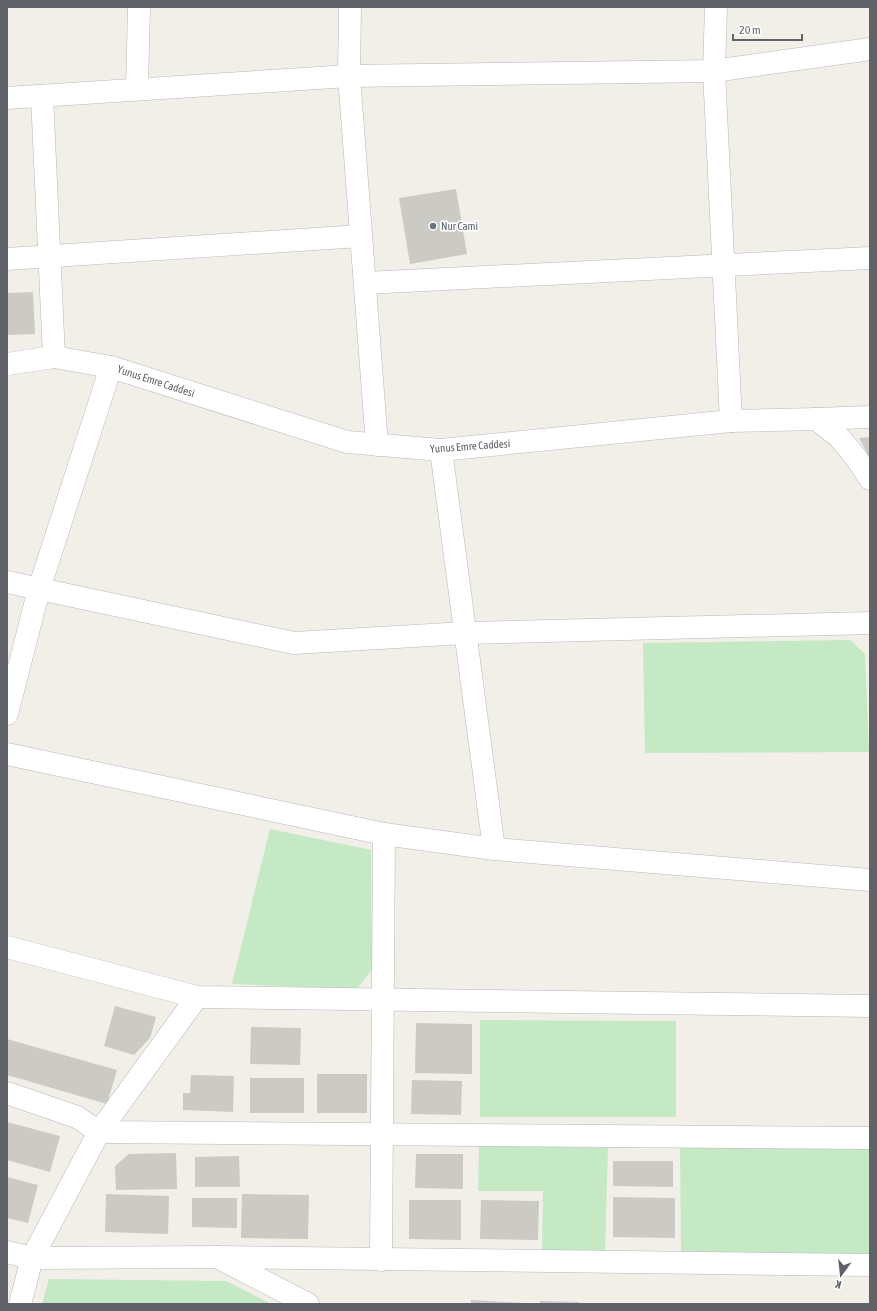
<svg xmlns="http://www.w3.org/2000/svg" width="877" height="1311" font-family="'Asap Condensed',sans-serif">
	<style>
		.green { fill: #c5e8c5 }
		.building { fill: #cccac5 }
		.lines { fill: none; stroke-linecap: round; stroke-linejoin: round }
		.minor-casing { stroke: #b5b8bc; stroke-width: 23 }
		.tertiary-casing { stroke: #b5b8bc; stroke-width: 23 }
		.minor { stroke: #fff; stroke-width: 22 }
		.tertiary { stroke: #fff; stroke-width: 22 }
		.worship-dot { fill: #6b7280; stroke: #fff; stroke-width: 1.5 }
		.labels { text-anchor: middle; stroke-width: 3.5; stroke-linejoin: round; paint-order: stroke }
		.worship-label { font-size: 11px; fill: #5b616d; stroke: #fff; text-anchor: start }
		.street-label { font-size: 11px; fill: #5f6368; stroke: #fff }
	</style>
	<rect width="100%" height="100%" fill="#f1efe8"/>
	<g class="green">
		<polygon points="850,640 865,654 869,752 645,753 643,643"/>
		<polygon points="270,829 371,850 372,969 357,989 232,984"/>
		<polygon points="480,1020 676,1021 676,1117 480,1117"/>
		<polygon points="680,1143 870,1149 870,1254 681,1252"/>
		<polygon points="479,1145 608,1148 605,1251 542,1251 543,1191 478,1191"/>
		<polygon points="49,1279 226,1281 271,1304 42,1304"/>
	</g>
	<g class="building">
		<polygon points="456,189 467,254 410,264 399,198"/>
		<polygon points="33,292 35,334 7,335 7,293"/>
		<polygon points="870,437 870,459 859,438"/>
		<polygon points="115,1006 156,1017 150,1038 134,1055 104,1046"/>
		<polygon points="416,1023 472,1024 472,1074 415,1073"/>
		<polygon points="251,1027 301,1028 300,1065 250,1064"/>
		<polygon points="7,1039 117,1070 107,1104 7,1075"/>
		<rect x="317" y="1074" width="50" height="39"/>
		<polygon points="191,1075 234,1076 233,1112 183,1110 183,1093 190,1093"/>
		<rect x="250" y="1078" width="54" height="35"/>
		<polygon points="412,1080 462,1081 461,1115 411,1114"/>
		<polygon points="7,1122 60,1136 50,1172 7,1160"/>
		<polygon points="176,1153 177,1189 116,1190 115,1166 129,1154"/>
		<polygon points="416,1154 463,1154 463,1189 415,1188"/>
		<polygon points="239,1156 240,1187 195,1187 195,1157"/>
		<polygon points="613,1161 673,1161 673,1187 613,1186"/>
		<polygon points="7,1177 38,1185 28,1223 7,1218"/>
		<polygon points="106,1194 169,1196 168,1234 105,1232"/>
		<polygon points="242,1194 309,1195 308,1239 241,1238"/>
		<polygon points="613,1197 675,1198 675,1238 613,1237"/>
		<polygon points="192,1198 237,1198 237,1228 192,1227"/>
		<polygon points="409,1200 461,1200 461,1240 409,1239"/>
		<polygon points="481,1200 539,1201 538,1240 480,1239"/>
		<polygon points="471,1300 525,1303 525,1304 471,1304"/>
		<polygon points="540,1301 579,1302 579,1304 540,1304"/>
	</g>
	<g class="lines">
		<defs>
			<g id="minor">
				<polyline points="350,7 349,76 377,445"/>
				<polyline points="716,7 714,71 731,421"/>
				<polyline points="137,89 139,7"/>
				<polyline points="42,96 54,357"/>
				<polyline points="7,98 349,76 714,71 870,49"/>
				<polyline points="7,259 361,236"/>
				<polyline points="365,283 870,258"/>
				<polyline points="816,419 870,417"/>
				<polyline points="441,450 494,849"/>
				<polyline points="7,582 294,643 465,633 870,623"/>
				<polyline points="7,714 39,589 111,367"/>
				<polyline points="7,754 384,834 494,849 870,880"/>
				<polyline points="7,947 197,997 870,1006"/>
				<polyline points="7,1093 77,1117 99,1132 870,1138"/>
				<polyline points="217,1257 308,1304"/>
				<polyline points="381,1260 384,834"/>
				<polyline points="20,1304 32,1258 99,1132 197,997"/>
			</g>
			<g id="tertiary">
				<polyline points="7,364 54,357 111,367 347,442 441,450 731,421 816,419 840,438 857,459 870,479"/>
				<polyline points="7,1252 32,1258 217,1257 870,1265"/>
			</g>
		</defs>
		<use href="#minor" class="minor-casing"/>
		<use href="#tertiary" class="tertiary-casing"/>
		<use href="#minor" class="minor"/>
		<use href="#tertiary" class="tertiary"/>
	</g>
	<circle class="worship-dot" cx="433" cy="226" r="4"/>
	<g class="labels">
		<g class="worship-label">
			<text x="441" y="230">Nur Cami</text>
		</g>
		<g class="street-label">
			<text transform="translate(156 381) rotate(18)" y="4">Yunus Emre Caddesi</text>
			<text transform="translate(470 446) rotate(-4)" y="4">Yunus Emre Caddesi</text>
		</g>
	</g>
	<rect width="877" height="1311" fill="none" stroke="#5f6368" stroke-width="16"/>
	<g transform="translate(841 1275) rotate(195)" stroke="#ffffff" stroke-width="3" paint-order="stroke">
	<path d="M0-3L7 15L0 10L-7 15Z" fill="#5f6368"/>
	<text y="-6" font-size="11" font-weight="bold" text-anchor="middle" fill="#5f6368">K</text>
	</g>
	<path d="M733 34v6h69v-6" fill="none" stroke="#5f6368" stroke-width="2"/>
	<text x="739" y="34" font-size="12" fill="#5f6368" stroke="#ffffff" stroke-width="3" paint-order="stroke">20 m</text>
</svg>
